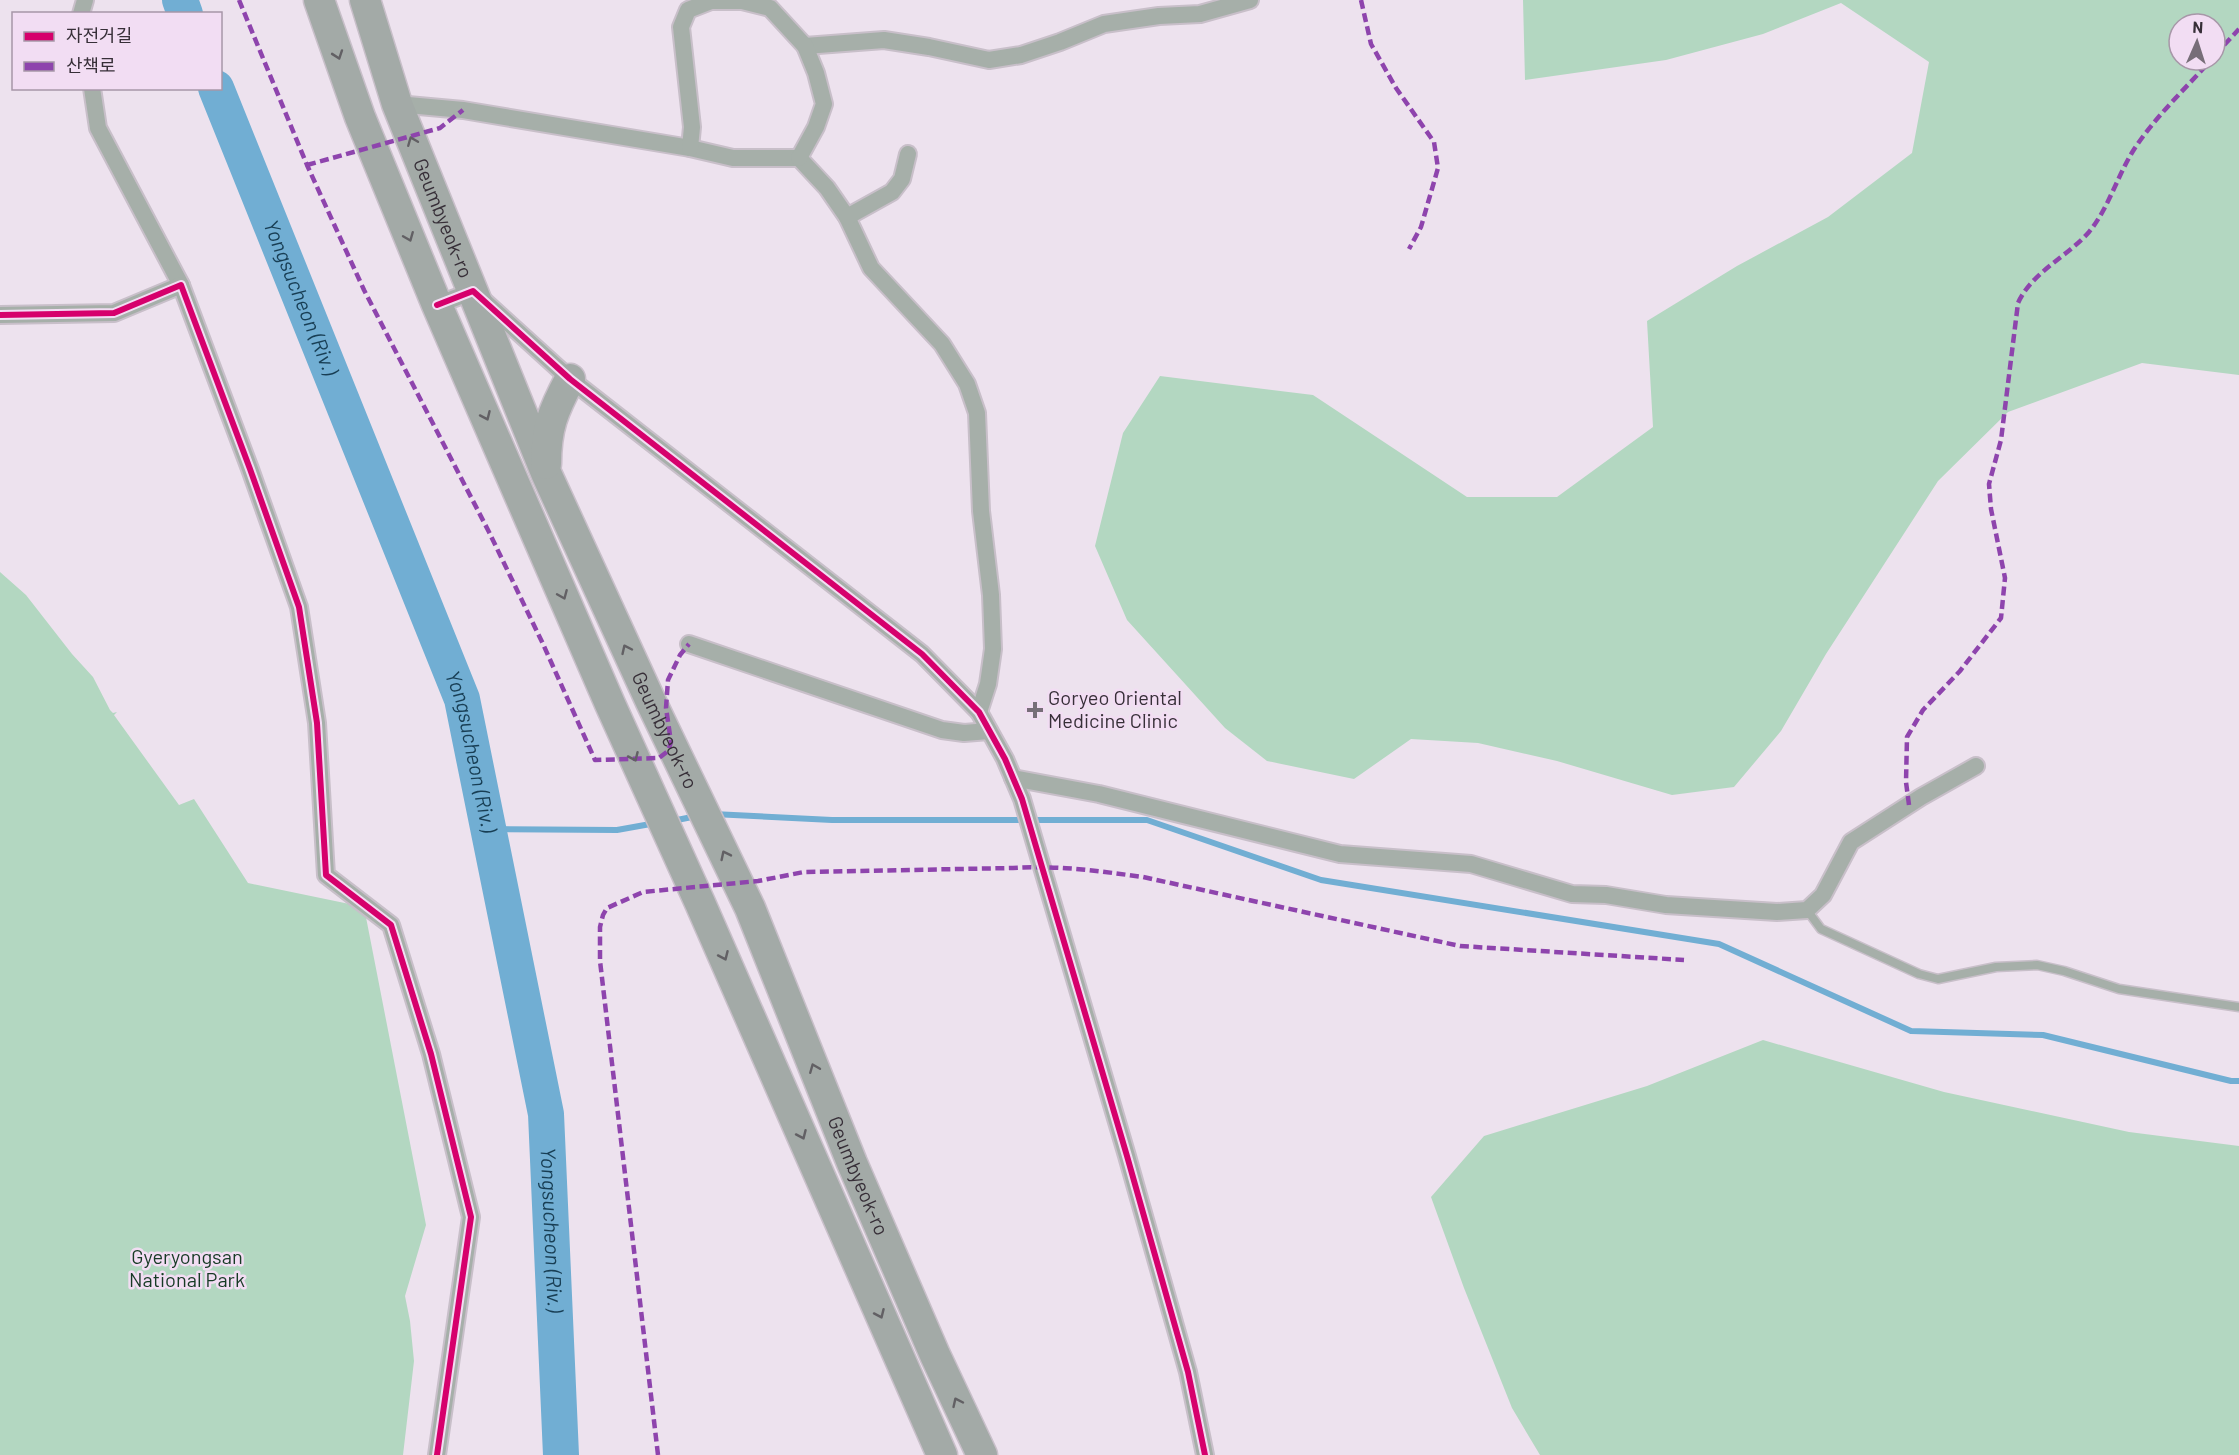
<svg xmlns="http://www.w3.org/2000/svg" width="2239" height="1455" font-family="Barlow,'Noto Sans KR',sans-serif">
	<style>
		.green { fill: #b3d7c1; fill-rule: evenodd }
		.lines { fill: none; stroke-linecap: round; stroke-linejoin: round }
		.stream { stroke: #71aed3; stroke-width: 6 }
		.river { stroke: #71aed3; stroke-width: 36 }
		.lane-casing { stroke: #c8bfc9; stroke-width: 11 }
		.street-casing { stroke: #c8bfc9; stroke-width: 20 }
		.highway-casing { stroke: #c8bfc9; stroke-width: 33 }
		.lane { stroke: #a6afa9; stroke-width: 8 }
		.street { stroke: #a6afa9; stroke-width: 16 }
		.highway { stroke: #a3aaa7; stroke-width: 30 }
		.quiet { stroke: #8e44ad; stroke-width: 4.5; stroke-dasharray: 9 4.5; stroke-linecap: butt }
		.cycleway-casing { stroke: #f2ddf3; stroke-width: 10 }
		.cycleway { stroke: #d6006c; stroke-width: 6 }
		.oneway { stroke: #626064 }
		.poi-dot { fill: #776e78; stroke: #f2ddf3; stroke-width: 2 }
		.labels { text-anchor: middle; stroke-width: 5; stroke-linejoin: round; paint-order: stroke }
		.street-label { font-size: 20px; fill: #372f38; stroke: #f2ddf3 }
		.poi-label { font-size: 20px; fill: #372f38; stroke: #f2ddf3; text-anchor: start }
		.park-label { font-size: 20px; fill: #163a24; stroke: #f2ddf3 }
		.water-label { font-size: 21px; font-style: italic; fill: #183e54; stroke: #f2ddf3 }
	</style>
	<rect width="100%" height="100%" fill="#ede2ee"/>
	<g class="green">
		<path d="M1523,0H2239V375L2142,363L2008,412L1938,481L1826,654L1781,731L1734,787L1672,795L1557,761L1478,743L1411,739L1354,779L1267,761L1225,728L1127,620L1095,546L1123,433L1160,376L1313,395L1467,497H1557L1653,427L1647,321L1737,266L1828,217L1912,153L1929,62L1841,3L1763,34L1666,60L1525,80ZM2179,24H2215V60H2179Z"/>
		<polygon points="0,572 26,595 72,654 93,677 110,710 113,713 117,712 114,715 179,805 194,799 248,883 364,907 426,1225 405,1296 410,1321 414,1361 403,1455 0,1455"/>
		<polygon points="1763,1040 1944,1092 2129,1132 2239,1146 2239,1455 1540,1455 1512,1408 1464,1288 1431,1197 1484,1136 1647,1086"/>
	</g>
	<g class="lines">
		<g class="stream">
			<polyline points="713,814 832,820 1147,820 1321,880 1719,944 1911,1031 2043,1035 2231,1081 2239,1081"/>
			<polyline points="672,821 697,816"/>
			<polyline points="488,829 617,830 656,823"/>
		</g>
		<g class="river">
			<polyline points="180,0 185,14"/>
			<path id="s1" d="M216,88L462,699L546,1114L561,1455"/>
		</g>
		<defs>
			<polyline id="lane" points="1807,910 1821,929 1919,974 1938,979 1996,967 2037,965 2064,971 2119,989 2239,1007"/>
			<g id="street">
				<polyline points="81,14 85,0"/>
				<polyline points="805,46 884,40 929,47 989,60 1021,55 1060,42 1104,24 1159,16 1200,14 1250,0"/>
				<polyline points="92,88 98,128 181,285"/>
				<polyline points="397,104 463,110 690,148 733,158 799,158 827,188 847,217 871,268 942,344 967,384 977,413 981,511 991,595 993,649 988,684 979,712"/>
				<polyline points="690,148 692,127 681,27 688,10 711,1 742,1 770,8 805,46 816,73 824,104 816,127 799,158"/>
				<polyline points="847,217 892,192 902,179 908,154"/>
				<polyline points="437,305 473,291 570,379 922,654 979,712 1005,759 1022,799 1127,1156 1188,1372 1205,1455"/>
				<polyline points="0,315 114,313 181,285 250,469 299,607 317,723 326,875 391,925 431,1054 471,1217 437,1455"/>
				<polyline points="689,644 942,730 964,733 989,731"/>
				<polyline points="1013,778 1099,794 1340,854 1471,864 1572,894 1606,895 1666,905 1777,912 1807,910 1823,895 1851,842 1921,797 1976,766"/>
			</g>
			<g id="highway">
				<polyline points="319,0 360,117 437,305 610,704 700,903 942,1455"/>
				<path id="s2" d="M365,0L397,104L546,473L651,702L750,908L852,1163L935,1355L982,1455"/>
				<path d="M546,464C546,428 553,411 570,379"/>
			</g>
		</defs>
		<use href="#lane" class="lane-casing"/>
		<use href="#street" class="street-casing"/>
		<use href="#highway" class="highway-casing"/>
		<use href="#lane" class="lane"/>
		<use href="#street" class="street"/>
		<use href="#highway" class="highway"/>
		<g class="quiet">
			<polyline points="239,0 307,165 364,290 489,532 543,644 595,760 659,758 668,751 671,742 666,708 668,680 680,655 689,644"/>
			<polyline points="1361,0 1371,44 1396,88 1434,142 1438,168 1421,227 1409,249"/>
			<polyline points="2215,55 2239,29"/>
			<polyline points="307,165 440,128 463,110"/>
			<path d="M1909,805L1906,782L1907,737L1923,710L1960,671L2001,618L2005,578L1991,509L1989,484L2001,440L2018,303C2032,272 2067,257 2089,232C2108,209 2117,177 2133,151C2154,118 2185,89 2211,60"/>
			<path d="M658,1455L600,961V927L603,915L607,908L643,892L758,881L804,872L1013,868C1057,865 1099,871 1143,877L1460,946L1684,960"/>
		</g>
		<defs>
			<g id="cycleway">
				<polyline points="437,305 473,291 570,379 922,654 979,712 1005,759 1022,799 1127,1156 1188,1372 1205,1455"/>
				<polyline points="0,315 114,313 181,285 250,469 299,607 317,723 326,875 391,925 431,1054 471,1217 437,1455"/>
			</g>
		</defs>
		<use href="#cycleway" class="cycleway-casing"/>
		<use href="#cycleway" class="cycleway"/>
	</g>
	<defs><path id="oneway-chevron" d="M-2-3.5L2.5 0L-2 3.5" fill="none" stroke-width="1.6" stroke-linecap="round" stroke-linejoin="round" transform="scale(1.5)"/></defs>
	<g class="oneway">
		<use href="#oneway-chevron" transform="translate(338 55) rotate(71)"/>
		<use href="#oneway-chevron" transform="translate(412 141) rotate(-112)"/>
		<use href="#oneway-chevron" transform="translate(409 237) rotate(68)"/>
		<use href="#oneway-chevron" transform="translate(486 416) rotate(66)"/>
		<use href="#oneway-chevron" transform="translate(563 595) rotate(67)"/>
		<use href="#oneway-chevron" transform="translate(626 649) rotate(-115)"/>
		<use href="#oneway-chevron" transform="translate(634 757) rotate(66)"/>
		<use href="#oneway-chevron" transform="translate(725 855) rotate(-116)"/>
		<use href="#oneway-chevron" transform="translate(724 956) rotate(66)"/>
		<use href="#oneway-chevron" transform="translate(814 1068) rotate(-112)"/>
		<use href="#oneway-chevron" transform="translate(802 1135) rotate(66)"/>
		<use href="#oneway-chevron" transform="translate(880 1314) rotate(66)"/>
		<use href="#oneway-chevron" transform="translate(957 1402) rotate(-115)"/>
	</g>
	<path class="poi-dot" d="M1032 701h6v6h6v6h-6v6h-6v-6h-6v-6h6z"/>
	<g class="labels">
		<g class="street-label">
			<text dy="7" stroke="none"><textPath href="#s2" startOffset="232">Geumbyeok-ro</textPath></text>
			<text dy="7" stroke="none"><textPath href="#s2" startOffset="790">Geumbyeok-ro</textPath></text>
			<text dy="7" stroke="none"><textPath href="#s2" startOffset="1276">Geumbyeok-ro</textPath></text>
		</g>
		<g class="poi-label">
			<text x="1048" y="705">Goryeo Oriental<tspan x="1048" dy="23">Medicine Clinic</tspan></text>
		</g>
		<g class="park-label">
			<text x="187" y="1264">Gyeryongsan<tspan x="187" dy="23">National Park</tspan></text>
		</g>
		<g class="water-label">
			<text dy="7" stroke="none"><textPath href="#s1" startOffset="226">Yongsucheon (Riv.)</textPath></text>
			<text dy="7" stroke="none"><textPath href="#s1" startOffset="712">Yongsucheon (Riv.)</textPath></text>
			<text dy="7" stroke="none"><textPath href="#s1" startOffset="1198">Yongsucheon (Riv.)</textPath></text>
		</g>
	</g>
	<rect x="12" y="12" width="210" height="78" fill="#f2ddf3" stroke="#a797a8" stroke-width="1.5"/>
	<rect x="24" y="32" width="30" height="9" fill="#d6006c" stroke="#a797a8" stroke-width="1.5"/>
	<text x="66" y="42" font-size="18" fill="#372f38">자전거길</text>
	<rect x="24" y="62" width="30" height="9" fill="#8e44ad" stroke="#a797a8" stroke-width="1.5"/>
	<text x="66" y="72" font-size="18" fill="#372f38">산책로</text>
	<g transform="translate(2197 42) rotate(3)"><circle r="28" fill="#f2ddf3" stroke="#a797a8" stroke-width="1.5"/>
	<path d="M0-4.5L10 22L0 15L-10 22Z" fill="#776e78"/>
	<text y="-9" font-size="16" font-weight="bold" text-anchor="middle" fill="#372f38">N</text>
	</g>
</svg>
